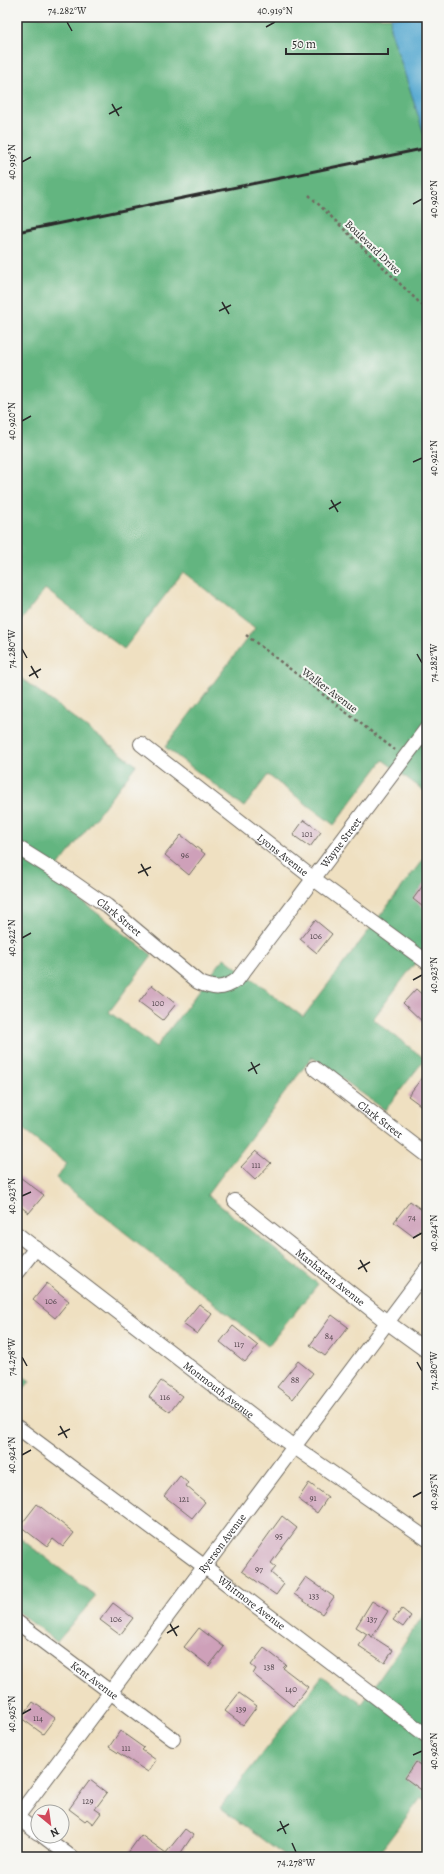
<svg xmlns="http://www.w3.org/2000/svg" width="444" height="1874" font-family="Alegreya,serif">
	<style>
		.forest { fill: #64b580; stroke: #487056 }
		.water { fill: #54a8d0; stroke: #406a7e }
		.building { fill: #cea0b9 }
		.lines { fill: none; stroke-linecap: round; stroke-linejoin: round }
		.street-casing { stroke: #706a60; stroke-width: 16 }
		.path { stroke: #706a60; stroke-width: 2.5; stroke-dasharray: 3 3; stroke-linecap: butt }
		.street { stroke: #fff; stroke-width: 14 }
		.rail { stroke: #2b2b2b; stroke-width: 3 }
		.ticks { fill: none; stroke: #2b2b2b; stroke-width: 1.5 }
		.labels { text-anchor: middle; stroke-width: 4; stroke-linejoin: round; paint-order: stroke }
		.number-label { font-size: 9px; fill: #54484e }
		.street-label { font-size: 11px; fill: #2b2b2b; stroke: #f6f6f2 }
		.neatline { fill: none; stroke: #2b2b2b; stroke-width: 1.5 }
		.ticks-label { font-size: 10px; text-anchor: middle; fill: #2b2b2b }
	</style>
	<rect width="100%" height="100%" fill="#f6f6f2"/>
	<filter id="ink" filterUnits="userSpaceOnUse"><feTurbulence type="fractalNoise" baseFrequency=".025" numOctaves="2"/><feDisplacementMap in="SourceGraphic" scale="8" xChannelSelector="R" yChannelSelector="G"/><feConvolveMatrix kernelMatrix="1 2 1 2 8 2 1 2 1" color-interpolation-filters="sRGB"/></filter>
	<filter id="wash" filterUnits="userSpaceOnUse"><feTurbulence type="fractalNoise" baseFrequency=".012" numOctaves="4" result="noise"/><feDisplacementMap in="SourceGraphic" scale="16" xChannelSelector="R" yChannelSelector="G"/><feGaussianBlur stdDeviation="0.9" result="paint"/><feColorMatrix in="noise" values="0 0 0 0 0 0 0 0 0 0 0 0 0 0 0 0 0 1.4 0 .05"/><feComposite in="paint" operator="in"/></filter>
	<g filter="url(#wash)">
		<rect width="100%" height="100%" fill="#efe0c1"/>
		<g class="forest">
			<polygon points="17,17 391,17 390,28 427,143 427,793 383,760 334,825 268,775 244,807 165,747 255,628 183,572 124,649 45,589 17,626"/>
			<polygon points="17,675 136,765 50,877 152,955 109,1012 156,1047 224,958 303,1017 427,854 427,947 373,1019 425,1059 385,1110 312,1057 207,1195 318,1284 268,1346 56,1178 67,1164 19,1127 17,1129"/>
			<polygon points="17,1372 30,1381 17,1397"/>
			<polygon points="17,1536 96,1596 57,1642 17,1611"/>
			<polygon points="427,1610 427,1803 421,1798 376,1857 286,1857 220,1808 322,1676 362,1704"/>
		</g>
		<polygon class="water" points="391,17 427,17 427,143 390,28"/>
		<g id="blocks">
			<g class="building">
				<polygon points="304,820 321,832 310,847 293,835"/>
				<polygon points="181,835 205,854 189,875 165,855"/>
				<polygon points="427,880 427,910 413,899"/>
				<polygon points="315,920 332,934 317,953 300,939"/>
				<polygon points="152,985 176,1004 163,1020 139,1002"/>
				<polygon points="416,989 427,999 427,1026 403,1003"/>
				<polygon points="427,1071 427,1110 408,1096"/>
				<polygon points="256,1151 271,1163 255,1180 241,1167"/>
				<polygon points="17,1175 44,1195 29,1213 17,1204"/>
				<polygon points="410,1201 427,1214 427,1220 414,1237 394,1222"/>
				<polygon points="47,1283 69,1301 55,1318 33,1300"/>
				<polygon points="199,1304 212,1314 197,1334 183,1324"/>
				<polygon points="332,1315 348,1327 325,1356 310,1345"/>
				<polygon points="233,1326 258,1346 245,1362 220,1342"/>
				<polygon points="298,1361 313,1373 293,1399 277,1387"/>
				<polygon points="161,1381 182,1396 170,1412 149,1397"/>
				<polygon points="180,1476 188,1483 186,1486 205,1502 192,1518 164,1496"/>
				<polygon points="309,1483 328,1497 317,1513 298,1499"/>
				<polygon points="37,1504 74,1533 63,1547 53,1539 47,1547 20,1526"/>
				<polygon points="282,1516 297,1528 271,1563 276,1567 271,1573 284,1584 276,1595 242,1571"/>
				<polygon points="306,1577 334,1597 322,1614 294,1594"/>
				<polygon points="372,1601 388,1611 372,1637 368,1634 393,1650 385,1663 359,1646 367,1634 356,1627"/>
				<polygon points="113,1603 133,1618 120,1635 100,1620"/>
				<polygon points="402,1609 411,1616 403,1627 393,1620"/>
				<polygon points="199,1628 224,1647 209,1666 184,1647"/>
				<polygon points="264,1648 286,1665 283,1668 308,1687 293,1706 253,1674 256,1669 251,1665"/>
				<polygon points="239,1693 257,1706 243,1725 225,1711"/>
				<polygon points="33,1702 55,1718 43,1734 21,1718"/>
				<polygon points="120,1731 144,1748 142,1750 156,1760 148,1772 109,1747"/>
				<polygon points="416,1762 427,1770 427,1794 405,1778"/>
				<polygon points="90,1780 107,1793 95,1809 101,1813 93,1824 87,1819 85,1821 69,1809"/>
				<polygon points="185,1829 193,1835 178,1857 125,1857 141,1835 166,1853"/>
			</g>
		</g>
	</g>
	<g filter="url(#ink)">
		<use href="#blocks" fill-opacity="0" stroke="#706a60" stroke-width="1"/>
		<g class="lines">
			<defs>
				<g id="street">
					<path id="s1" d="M141,744L314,879L427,962"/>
					<path id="s2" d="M17,847L71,881L107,906L198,982C213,989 223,990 237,980L427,728"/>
					<path id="s3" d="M314,1068L427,1155"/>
					<path id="s4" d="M235,1201L387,1322L427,1351"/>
					<path id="s5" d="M17,1234L283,1439L427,1539"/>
					<polyline points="17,1272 36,1248"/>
					<path id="s6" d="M17,1427L205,1567L427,1736"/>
					<path id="s7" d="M17,1622L173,1739"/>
					<path id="s8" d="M17,1817L427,1269"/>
					<polyline points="17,1817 38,1833"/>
					<polyline points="43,1836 71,1857"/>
				</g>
			</defs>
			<use href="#street" class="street-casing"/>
			<g class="path">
				<polyline points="309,195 427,310"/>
				<polyline points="246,635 395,750"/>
			</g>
			<use href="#street" class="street"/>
			<polyline class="rail" points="17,232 427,148"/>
		</g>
	</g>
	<path class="ticks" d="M67,22L72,31M266,27L275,22M112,104L119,116M109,114L122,107M22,162L31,157M413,204L422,199M222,302L229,314M219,311L231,305M22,421L31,416M413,462L422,458M331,500L338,512M329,509L341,502M22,649L27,658M417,654L422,663M31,666L38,678M29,676L41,669M141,864L148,876M138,873L151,867M22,938L31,933M413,980L422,975M251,1062L257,1074M248,1071L260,1064M22,1196L31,1192M413,1238L422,1233M360,1260L367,1272M358,1269L370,1262M22,1357L27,1366M417,1362L422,1371M60,1426L67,1438M58,1435L70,1429M22,1455L31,1450M413,1497L422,1492M170,1624L177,1636M167,1633L179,1626M22,1714L31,1709M413,1755L422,1751M280,1821L286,1834M277,1831L289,1824M292,1843L296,1852"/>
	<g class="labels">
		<g class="number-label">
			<text x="307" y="837">101</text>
			<text x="185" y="858">96</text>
			<text x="316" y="939">106</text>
			<text x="158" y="1006">100</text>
			<text x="256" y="1168">111</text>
			<text x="412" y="1220">74</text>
			<text x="51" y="1304">106</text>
			<text x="329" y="1339">84</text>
			<text x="239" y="1347">117</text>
			<text x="295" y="1383">88</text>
			<text x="165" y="1400">116</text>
			<text x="313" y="1501">91</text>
			<text x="184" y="1502">121</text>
			<text x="279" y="1539">95</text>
			<text x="259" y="1572">97</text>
			<text x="314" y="1599">133</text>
			<text x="116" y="1622">106</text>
			<text x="372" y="1622">137</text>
			<text x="269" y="1670">138</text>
			<text x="291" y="1692">140</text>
			<text x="241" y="1712">139</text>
			<text x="38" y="1721">114</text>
			<text x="126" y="1751">111</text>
			<text x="88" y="1804">129</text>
		</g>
		<g class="street-label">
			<text transform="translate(373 247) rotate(44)" y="4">Boulevard Drive</text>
			<text transform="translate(330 690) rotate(37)" y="4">Walker Avenue</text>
			<text dy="4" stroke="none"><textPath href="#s2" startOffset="440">Wayne Street</textPath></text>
			<text dy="4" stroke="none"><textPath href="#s1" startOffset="180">Lyons Avenue</textPath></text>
			<text dy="4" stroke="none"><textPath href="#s2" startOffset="124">Clark Street</textPath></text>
			<text dy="4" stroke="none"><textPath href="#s3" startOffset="84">Clark Street</textPath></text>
			<text dy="4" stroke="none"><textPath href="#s4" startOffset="122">Manhattan Avenue</textPath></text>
			<text dy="4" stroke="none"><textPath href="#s5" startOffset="255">Monmouth Avenue</textPath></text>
			<text dy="4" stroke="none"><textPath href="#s8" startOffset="342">Ryerson Avenue</textPath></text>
			<text dy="4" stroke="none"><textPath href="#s6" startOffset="293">Whitmore Avenue</textPath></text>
			<text dy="4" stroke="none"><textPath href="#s7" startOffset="97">Kent Avenue</textPath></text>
		</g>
	</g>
	<rect width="444" height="1874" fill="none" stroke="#f6f6f2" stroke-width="44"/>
	<g transform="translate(50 1824) rotate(151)"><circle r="19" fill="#f6f6f2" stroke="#a5a5a2"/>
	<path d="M0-3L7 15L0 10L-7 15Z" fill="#d1495b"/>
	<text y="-6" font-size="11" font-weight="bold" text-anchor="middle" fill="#2b2b2b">N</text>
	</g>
	<path d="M286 48v6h102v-6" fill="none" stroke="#2b2b2b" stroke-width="2"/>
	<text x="292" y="48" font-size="12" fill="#2b2b2b" stroke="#f6f6f2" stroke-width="3" paint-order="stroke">50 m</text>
	<rect x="22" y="22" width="400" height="1830" class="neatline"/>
	<g class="ticks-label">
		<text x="67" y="14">74.282°W</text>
		<text x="275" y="14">40.919°N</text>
		<text transform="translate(11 162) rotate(-90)" y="4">40.919°N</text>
		<text transform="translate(433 199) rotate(-90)" y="4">40.920°N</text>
		<text transform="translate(11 421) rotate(-90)" y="4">40.920°N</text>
		<text transform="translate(433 458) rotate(-90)" y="4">40.921°N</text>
		<text transform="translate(11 649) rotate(-90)" y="4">74.280°W</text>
		<text transform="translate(433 663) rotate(-90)" y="4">74.282°W</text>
		<text transform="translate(11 938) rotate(-90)" y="4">40.922°N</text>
		<text transform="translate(433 975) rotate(-90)" y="4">40.923°N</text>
		<text transform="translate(11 1196) rotate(-90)" y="4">40.923°N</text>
		<text transform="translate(433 1233) rotate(-90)" y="4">40.924°N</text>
		<text transform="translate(11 1357) rotate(-90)" y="4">74.278°W</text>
		<text transform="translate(433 1371) rotate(-90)" y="4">74.280°W</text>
		<text transform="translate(11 1455) rotate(-90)" y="4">40.924°N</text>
		<text transform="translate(433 1492) rotate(-90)" y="4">40.925°N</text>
		<text transform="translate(11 1714) rotate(-90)" y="4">40.925°N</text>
		<text transform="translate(433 1751) rotate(-90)" y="4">40.926°N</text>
		<text x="296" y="1866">74.278°W</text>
	</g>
</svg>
